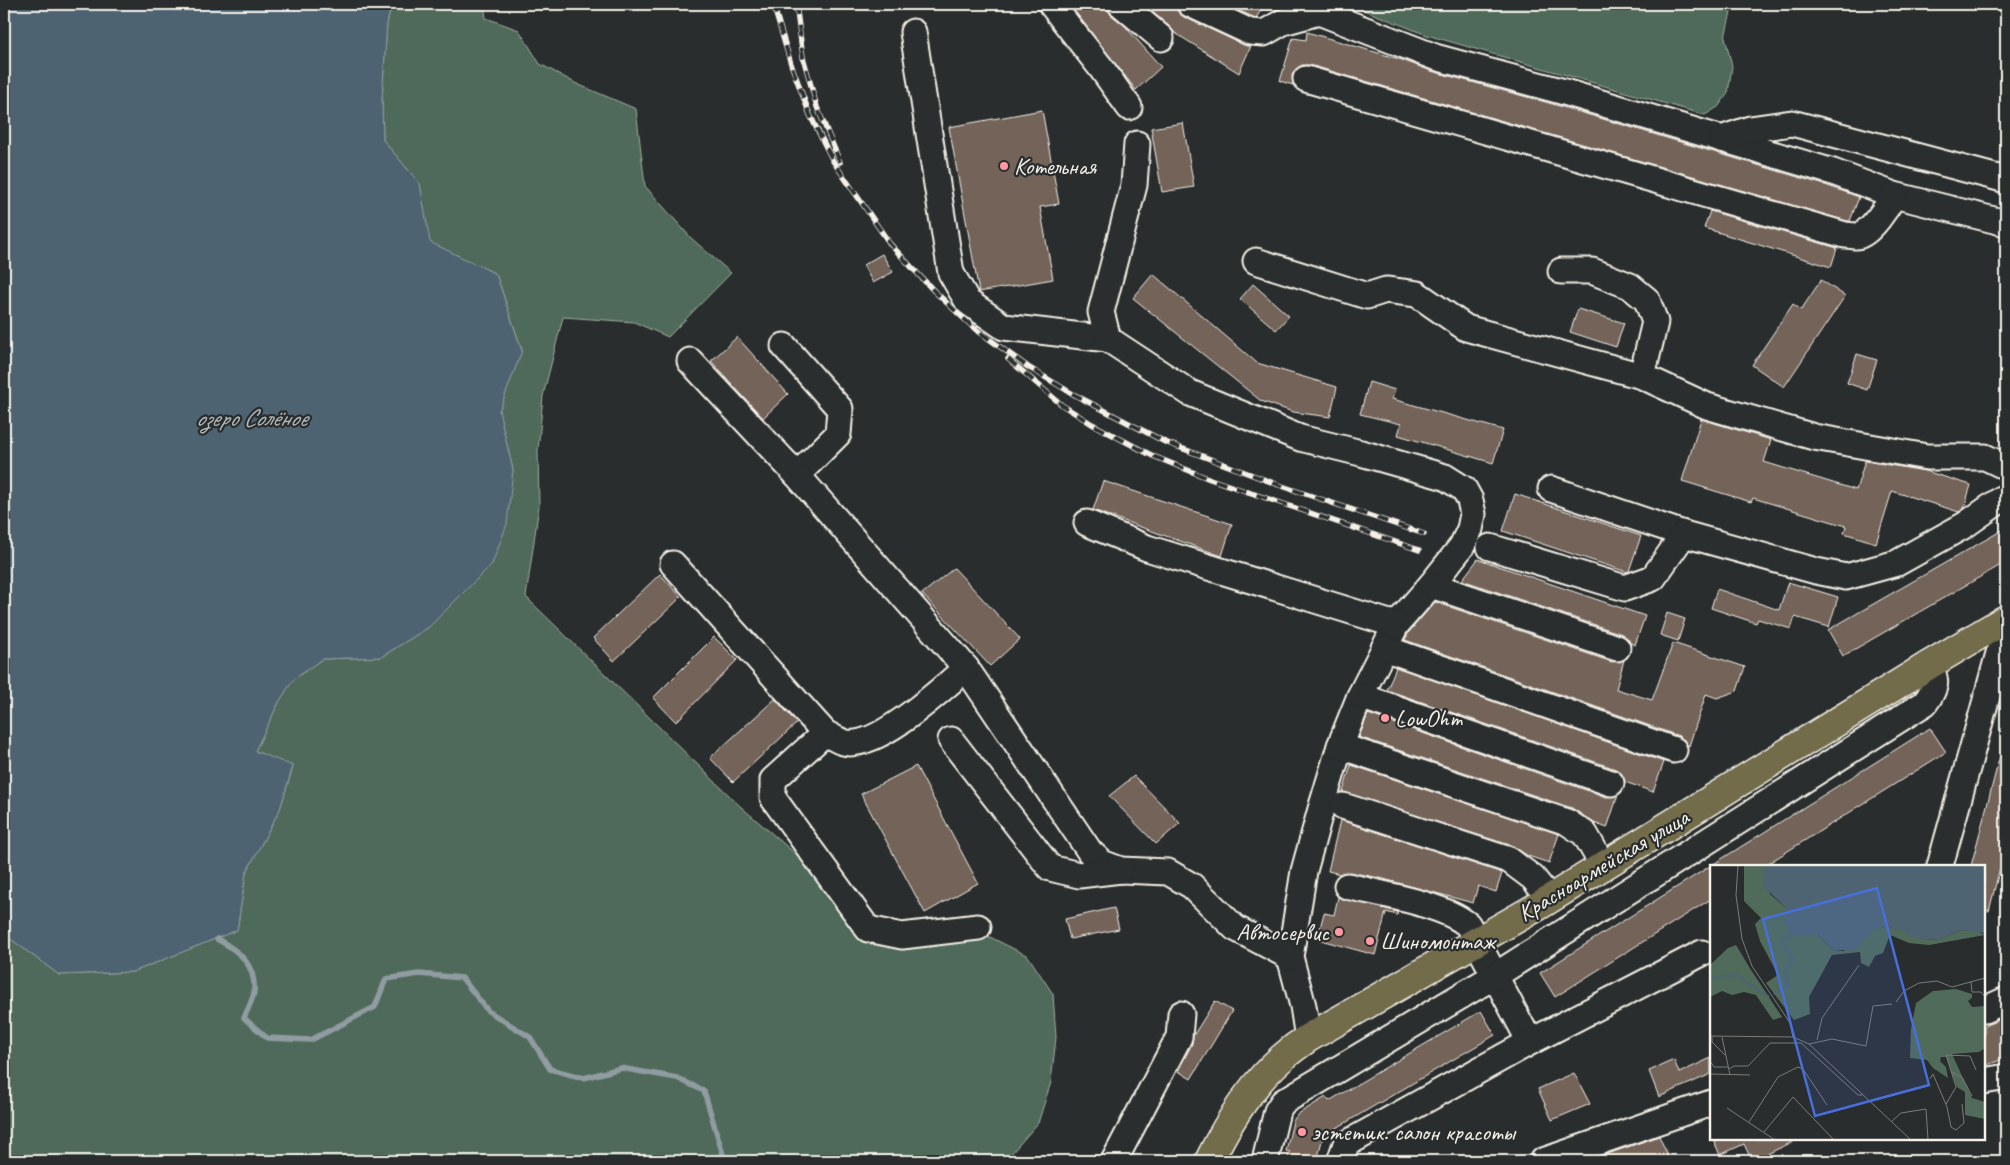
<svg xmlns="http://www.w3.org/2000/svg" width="2010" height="1165" font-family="Caveat,sans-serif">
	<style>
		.green { fill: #506b5a; stroke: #a2aea1 }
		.water { fill: #4e6472; stroke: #909ca1 }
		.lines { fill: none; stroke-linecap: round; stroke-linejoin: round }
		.stream { stroke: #909ca1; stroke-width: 5.5 }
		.building { fill: #736459; stroke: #f4f1e8 }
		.minor-casing { stroke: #f4f1e8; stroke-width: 29 }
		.major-casing { stroke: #f4f1e8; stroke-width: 31 }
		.minor { stroke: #2a2d2e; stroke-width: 25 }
		.major { stroke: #726c4b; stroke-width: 28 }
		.rail-casing { stroke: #f4f1e8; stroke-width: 5.5 }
		.rail { stroke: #2a2d2e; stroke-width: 4; stroke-dasharray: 11; stroke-linecap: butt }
		.poi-dot { fill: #ff9aa2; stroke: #2a2d2e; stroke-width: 2 }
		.labels { text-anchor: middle; stroke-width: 4.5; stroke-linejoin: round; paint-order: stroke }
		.poi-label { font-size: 24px; fill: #f4f1e8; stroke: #2a2d2e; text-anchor: start }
		.street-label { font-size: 24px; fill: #f4f1e8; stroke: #2a2d2e }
		.water-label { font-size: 25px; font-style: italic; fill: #b2b9b9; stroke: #2a2d2e }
		.inset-river { fill: none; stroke: #4e6472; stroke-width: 2.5 }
		.inset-road { fill: none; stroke: #7b7b78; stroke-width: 1 }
		.view { fill: #486fdb; fill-opacity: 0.15; stroke: #486fdb; stroke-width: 2.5 }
		.inset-edge { fill: none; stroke: #f4f1e8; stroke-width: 2.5 }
	</style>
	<rect width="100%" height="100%" fill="#2a2d2e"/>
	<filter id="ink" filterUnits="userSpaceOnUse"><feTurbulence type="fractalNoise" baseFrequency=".02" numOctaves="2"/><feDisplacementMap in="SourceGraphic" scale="10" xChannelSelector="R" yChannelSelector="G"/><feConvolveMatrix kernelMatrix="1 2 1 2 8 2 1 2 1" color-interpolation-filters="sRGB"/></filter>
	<g filter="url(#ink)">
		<g class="green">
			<polygon points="392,4 484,4 486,18 519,30 540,64 577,84 636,109 645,186 691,238 731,273 668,337 634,322 563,317 543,396 538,451 539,506 526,597 740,806 899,943 988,936 1028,956 1053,994 1056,1037 1051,1082 1038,1123 1010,1155 994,1161 581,1161 580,1160 574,1161 4,1161 4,934 59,975 133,972 237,930 246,873 280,809 293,767 255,751 279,702 293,680 322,659 381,657 429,627 492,564 513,470 499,411 522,350 496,274 429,242 420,184 383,140 382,99 387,23"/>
			<polygon points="1348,4 1733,4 1725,37 1732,66 1728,93 1718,107 1705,115 1427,35"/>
		</g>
		<polygon class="water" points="4,4 392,4 387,23 382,99 383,140 420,184 430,242 496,274 522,351 499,411 513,470 507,524 492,564 429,627 381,657 322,659 293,680 279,702 255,751 293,766 280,809 246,873 237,930 133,972 59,975 4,934"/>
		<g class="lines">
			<path class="stream" d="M217,939C239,951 256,964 254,992C253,1000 247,1010 244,1018L267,1038L311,1040L375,1007L386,979L419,974L462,978L488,1011L530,1037L550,1069L584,1078L621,1068L677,1078L704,1091L725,1161"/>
		</g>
		<g class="building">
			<polygon points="1069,4 1105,4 1111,15 1124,25 1161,67 1136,90"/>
			<polygon points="1143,4 1176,4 1178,12 1184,17 1244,45 1251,46 1239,73 1175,33 1170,27"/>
			<polygon points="1223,4 1265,4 1256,18"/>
			<polygon points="1307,32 1402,60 1431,71 1549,103 1828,186 1859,197 1850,221 1847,221 1310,65 1302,65 1296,69 1292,75 1293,85 1280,81 1293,38 1306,40"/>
			<polygon points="1042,110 1059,204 1040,207 1053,279 979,292 949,127"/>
			<polygon points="1183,123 1194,187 1162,192 1151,128"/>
			<polygon points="1710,211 1837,248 1831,267 1704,228"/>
			<polygon points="882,254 893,272 873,283 863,265"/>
			<polygon points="1153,274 1257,363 1337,387 1330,417 1293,412 1261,401 1133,298"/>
			<polygon points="1821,280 1845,296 1784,387 1752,365 1793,304 1801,310"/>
			<polygon points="1253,284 1289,316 1276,330 1240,299"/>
			<polygon points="1578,309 1624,323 1616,347 1570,332"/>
			<polygon points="737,337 788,394 763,418 711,361"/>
			<polygon points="1857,354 1877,360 1867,390 1847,383"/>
			<polygon points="1369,382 1395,390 1392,399 1503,430 1493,463 1398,435 1401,424 1360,414"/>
			<polygon points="1701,419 1771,440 1764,462 1856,490 1865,461 1925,471 1971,485 1964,508 1959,512 1892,491 1876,543 1844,533 1846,526 1753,498 1751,502 1682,481"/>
			<polygon points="1103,481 1232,524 1222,556 1093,510"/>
			<polygon points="1515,494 1641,536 1629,571 1627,572 1503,531"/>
			<polygon points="2006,528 2006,562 1843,656 1828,630"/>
			<polygon points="1478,559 1645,616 1635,645 1630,643 1627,638 1622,634 1462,580"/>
			<polygon points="954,568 1020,639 990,666 922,594"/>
			<polygon points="660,574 681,597 614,661 593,638"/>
			<polygon points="1788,582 1838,597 1829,627 1795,617 1791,629 1758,619 1756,623 1711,608 1717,589 1779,610"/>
			<polygon points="1435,602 1612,662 1624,660 1616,689 1652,700 1673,643 1745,667 1737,691 1717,698 1706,694 1689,746 1679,736 1405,640 1409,632"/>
			<polygon points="1667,613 1685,619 1678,641 1660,635"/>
			<polygon points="714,637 737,660 676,722 653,698"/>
			<polygon points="1396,667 1664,762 1653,792 1625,782 1622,774 1616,769 1387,690"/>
			<polygon points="775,699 797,723 733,782 710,758"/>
			<polygon points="1368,714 1606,797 1618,795 1607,828 1594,823 1572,808 1359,737"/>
			<polygon points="1930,728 1946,752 1764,866 1711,866 1711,899 1555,997 1540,973"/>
			<polygon points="2001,752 2006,752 2006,844 1989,911 1984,910 1984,866 1971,866"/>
			<polygon points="1351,765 1559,834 1549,863 1528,856 1513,846 1343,792"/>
			<polygon points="916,766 978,883 925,913 861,794"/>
			<polygon points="1134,776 1180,823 1156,844 1109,796"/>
			<polygon points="1340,820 1502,873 1496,892 1478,886 1473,903 1380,878 1350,872 1340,874 1328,871"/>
			<polygon points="1338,897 1398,912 1397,915 1386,912 1375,955 1317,939 1324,913 1334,915"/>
			<polygon points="1114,908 1119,929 1070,939 1065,919"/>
			<polygon points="1215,1001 1232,1011 1191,1079 1178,1071 1192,1044 1193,1036"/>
			<polygon points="1481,1011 1495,1035 1323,1136 1317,1161 1287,1161 1290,1152 1286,1151 1293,1121 1298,1114 1326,1097 1329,1101"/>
			<polygon points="2006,1017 2006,1058 1984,1066 1984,1026"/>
			<polygon points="1711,1058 1711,1074 1659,1097 1649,1071 1674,1060 1679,1073"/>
			<polygon points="1574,1073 1590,1104 1552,1120 1538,1089"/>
			<polygon points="1659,1136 1668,1156 1656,1161 1588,1161"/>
			<polygon points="1713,1139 1799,1139 1752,1161 1744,1144 1720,1155"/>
		</g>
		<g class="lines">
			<defs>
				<g id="minor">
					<polyline points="1051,4 1102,69 1129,107"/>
					<polyline points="1121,4 1161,38"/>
					<polyline points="1190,4 1250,32 1264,33 1283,22 1319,12"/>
					<polyline points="1302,4 1319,12 1435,57 1561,91 1833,172 1894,195 2006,223"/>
					<polyline points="913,32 951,273 968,302 1004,327 1108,339"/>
					<path d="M1306,79L1845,235C1849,235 1854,236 1857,236C1870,234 1888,206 1894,195"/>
					<polyline points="1721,139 1750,129 1792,123 2006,180"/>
					<polyline points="1137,144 1134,185 1101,312 1108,339 1190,393 1300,438 1361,453 1445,477 1464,489 1470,500 1473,514 1470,529 1462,546 1431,585 1396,625 1360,696 1340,746 1321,809 1304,871 1290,957 1303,1006 1308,1038"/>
					<polyline points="1256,261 1367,296 1386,290 1417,294 1466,328 1642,376 1707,406 1814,437 1927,457 1985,457 2006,467"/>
					<polyline points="1561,271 1592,271 1630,286 1647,300 1655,322 1642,376"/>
					<polyline points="784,346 840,409 838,434 797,475"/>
					<polyline points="690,361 797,475 966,668 1090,852 1102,863 1121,870 1168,872 1192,886 1235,928 1290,957"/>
					<polyline points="1551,489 1684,534"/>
					<polyline points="1087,523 1147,548 1396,625"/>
					<polyline points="1490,547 1625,588 1653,578 1684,534 1816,571 1846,577 1897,563 1965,525 2006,496"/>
					<path d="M673,564L825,733C831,736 837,740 843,742C875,752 943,688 966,668"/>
					<polyline points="1431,585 1617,648"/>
					<polyline points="1384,648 1674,750"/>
					<polyline points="1360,696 1611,783"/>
					<polyline points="825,733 773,780 773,798 868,929 902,936 978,927"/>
					<polyline points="951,740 1050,868 1079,875 1121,870"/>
					<polyline points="1340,746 1567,822 1585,834 1603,866"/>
					<polyline points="1343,806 1509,860 1533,878 1550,899"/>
					<polyline points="1940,866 2004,635 1999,623"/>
					<path d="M1347,886C1380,894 1444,904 1468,925L1530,1042"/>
					<polyline points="1984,1010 2006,1000"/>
					<polyline points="1984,1081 2006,1077"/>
					<polyline points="1114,1161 1179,1037 1181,1014"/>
					<path d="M1265,1161L1277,1111L1283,1102L1496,975L1925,703C1936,688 1938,681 1929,665"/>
					<polyline points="1340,1161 1346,1144 1530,1042 1702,953"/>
					<polyline points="1543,1161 1711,1103"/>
				</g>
				<path id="major" d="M1209,1161C1227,1124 1251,1084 1283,1057C1291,1050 1299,1044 1308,1038L1535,908L1929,665L2006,619"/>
			</defs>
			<use href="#minor" class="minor-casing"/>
			<use href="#major" class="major-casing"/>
			<use href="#minor" class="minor"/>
			<use href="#major" class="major"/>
			<defs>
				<g id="rail">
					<polyline points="773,4 791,64 810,115 833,161 890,244 934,291 974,328 1028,367 1073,394 1165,442 1279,485 1424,534"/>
					<polyline points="796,4 803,57 817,107 840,162"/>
					<polyline points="1008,359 1062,405 1092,424 1153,456 1210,479 1419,550"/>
				</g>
			</defs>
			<use href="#rail" class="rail-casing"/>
			<use href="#rail" class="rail"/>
		</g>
	</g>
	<g class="poi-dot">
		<circle cx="1004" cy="166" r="5"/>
		<circle cx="1385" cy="718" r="5"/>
		<circle cx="1339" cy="932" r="5"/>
		<circle cx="1370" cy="941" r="5"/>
		<circle cx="1302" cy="1132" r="5"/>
	</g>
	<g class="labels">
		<g class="poi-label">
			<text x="1014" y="174">Котельная</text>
			<text x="1395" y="726">LowOhm</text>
			<text x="1329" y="940" text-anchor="end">Автосервис</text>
			<text x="1380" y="949">Шиномонтаж</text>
			<text x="1312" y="1140">эстетик. салон красоты</text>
		</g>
		<g class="street-label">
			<text transform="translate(1603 865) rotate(-31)" y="8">Красноармейская улица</text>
		</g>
		<g class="water-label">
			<text x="251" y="426">озеро Солёное</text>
		</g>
	</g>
	<g transform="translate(1710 865)">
		<rect width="275" height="275" fill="#2a2d2e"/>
		<path d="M34,0H54L60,29L76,43L88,70H108L124,86H134L163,64L175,62L192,64L216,75L230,74L251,65L268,66L275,70L219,80L199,78L180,70L173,88L165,91L159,102L151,98L150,87L122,90L99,132L100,149L84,155L56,118L68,110L50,76L45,59L51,53L34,36ZM26,80L41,105L72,152L63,155L46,130L34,127L22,130L12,126L0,132V100L18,83ZM246,124L262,129V133L258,136L262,142L275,141V183L269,187L242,189L262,233L275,237V254L255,250V227L247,222L236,192H231L230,196L236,202L238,213L223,203L217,195L200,193L201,164L206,138L223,126Z" fill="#506b5a"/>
		<path d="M54,0H274L275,68L251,65L230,74L216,75L198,71L192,64L186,66L183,63L175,62L163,65L146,84L124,86L108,70L82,71L73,55L76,43L53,21Z" fill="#4e6472"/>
		<path class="inset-river" d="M0,113L26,110L59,132M64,129L78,121L76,105L83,94L72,77L80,69"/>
		<path class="inset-road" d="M28,0L26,30L32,74L42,101L80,158L83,172L99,179L201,275M261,117L262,127H271L275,132M186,137L194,126L209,118L227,116L242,122L275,113M0,171L83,172M2,172V177L15,190M12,172L20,210M107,175L112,153L149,100M99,179L122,174L156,181L163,141L182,139M0,196L4,202H18M19,204L24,201H38L60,178H91L148,230H152M241,207L252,212L262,231M0,209L40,210M220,214L223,209L237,242L241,262L246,265M236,239L246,222L236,190L260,191L266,205M17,243L65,275M182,256L191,248L216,244L218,275M39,257L68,212L88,202L93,204L117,240M246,265L254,258L252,239M54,267L83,232L124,275"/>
		<path class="view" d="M167,23L219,220L105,251L53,54Z"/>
		<rect width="275" height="275" class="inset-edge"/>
	</g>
	<rect width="2010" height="1165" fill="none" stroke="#2a2d2e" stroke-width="20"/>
	<rect x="10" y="10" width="1990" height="1145" fill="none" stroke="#f4f1e8" stroke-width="2" filter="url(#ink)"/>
</svg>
